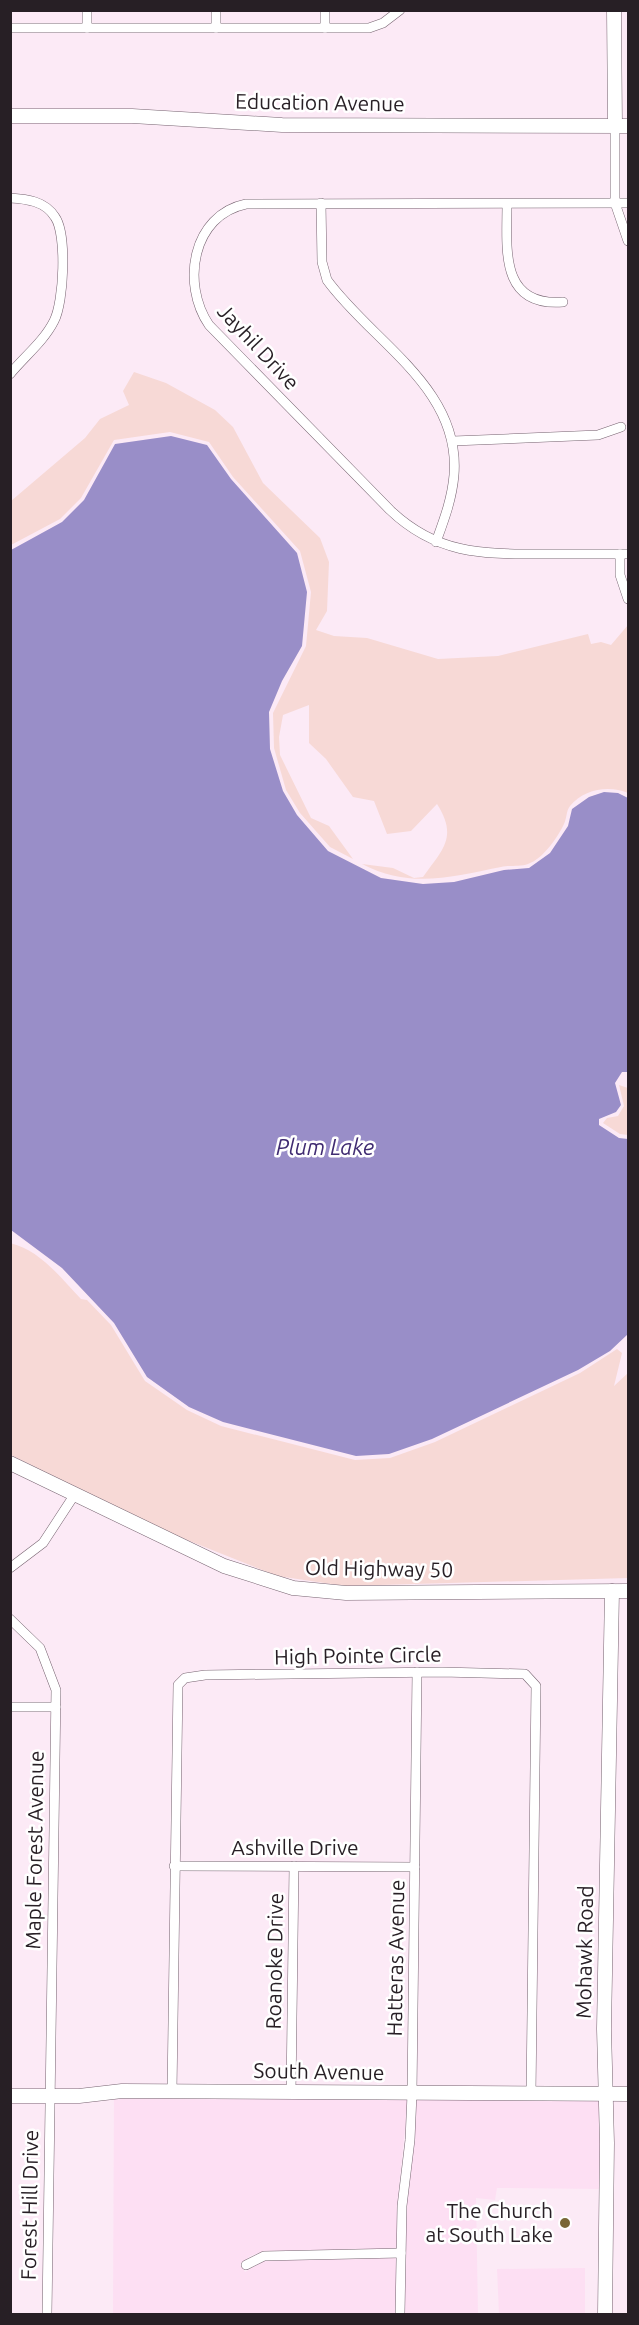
<svg xmlns="http://www.w3.org/2000/svg" width="639" height="2325" font-family="Ubuntu,sans-serif">
	<style>
		.built { fill: #fddff3 }
		.green { fill: #f7d9d6 }
		.water { fill: #998ec8 }
		.lines { fill: none; stroke-linecap: round; stroke-linejoin: round }
		.street-casing { stroke: #766370; stroke-width: 10 }
		.secondary-casing { stroke: #766370; stroke-width: 15 }
		.street { stroke: #fff; stroke-width: 9 }
		.secondary { stroke: #fff; stroke-width: 14 }
		.poi-dot { fill: #796736; stroke: #fff; stroke-width: 2 }
		.labels { text-anchor: middle; stroke-width: 5; stroke-linejoin: round; paint-order: stroke }
		.street-label { font-size: 21px; fill: #271f25; stroke: #fff }
		.poi-label { font-size: 21px; fill: #271f25; stroke: #fff; text-anchor: end }
		.water-label { font-size: 22px; font-style: italic; fill: #402c72; stroke: #fff }
	</style>
	<rect width="100%" height="100%" fill="#fceaf6"/>
	<g class="built">
		<polygon points="114,2095 408,2099 397,2206 397,2249 264,2251 250,2256 240,2264 245,2272 264,2261 397,2258 396,2314 113,2314"/>
		<polygon points="416,2099 603,2099 602,2189 497,2188 495,2200 476,2198 478,2314 405,2314 406,2207"/>
		<polygon points="585,2268 585,2314 499,2314 497,2269"/>
	</g>
	<g class="green">
		<path d="M134,372L166,383L215,410L233,427L263,483L320,538L329,562L327,611L316,630L334,636L367,638L438,659L498,656L588,634L591,644L601,642L611,645L628,625V793C609,785 584,789 570,806C566,811 567,818 564,824C558,837 543,859 528,864C520,867 509,865 501,867C451,877 410,889 362,864L393,868L414,878L423,877C443,849 458,837 437,804L411,831L387,834L374,801L353,797L326,759L309,743V705L283,715L279,737L280,755L311,818L329,826L353,859L330,847L300,813L286,790L274,748L273,713L306,646L311,592L300,551L233,477L209,442L170,432L114,440L81,498L60,519L11,545V501L85,438L100,419L129,405L123,391Z"/>
		<polygon points="619,1085 628,1088 628,1135 620,1134 603,1123 607,1118 618,1116 624,1106"/>
		<path d="M10,1243C40,1250 61,1278 81,1299L87,1300L111,1325L145,1381L187,1410L221,1426L355,1460L390,1458L435,1442L580,1373L617,1349L622,1353L614,1386L628,1373V1578L345,1586L277,1576L157,1528L11,1455Z"/>
	</g>
	<polygon class="water" points="171,436 207,445 231,479 297,553 307,592 302,646 282,681 269,712 270,749 283,791 297,815 328,851 381,878 423,884 454,882 504,870 529,868 550,853 568,826 572,809 589,797 604,792 618,793 628,798 628,1072 622,1072 615,1083 621,1105 616,1112 599,1119 599,1125 619,1138 628,1139 628,1334 610,1351 578,1370 432,1439 389,1454 356,1456 223,1422 189,1407 147,1377 114,1323 62,1268 11,1230 11,550 62,522 84,500 115,444"/>
	<g class="lines">
		<defs>
			<g id="street">
				<polyline points="325,10 325,28"/>
				<polyline points="10,28 369,28 383,23 400,10"/>
				<polyline points="87,28 87,10"/>
				<polyline points="216,28 216,10"/>
				<polyline points="615,126 615,203 628,241"/>
				<path d="M10,198C27,199 45,201 55,217C67,234 64,302 54,321C44,341 25,356 10,374"/>
				<path d="M321,203L322,262L327,280C372,342 461,388 454,475C452,499 444,520 436,542"/>
				<path d="M628,203L246,204C192,215 181,284 209,325L390,510C436,554 481,554 540,554C570,554 599,554 628,554"/>
				<path d="M507,204C507,248 499,307 563,302"/>
				<polyline points="453,441 598,435 621,427"/>
				<polyline points="620,554 620,575 628,599"/>
				<polyline points="10,1568 43,1543 75,1494"/>
				<polyline points="10,1619 40,1648 56,1690 47,2314"/>
				<polyline points="10,1707 56,1707"/>
				<polyline points="174,1866 415,1867"/>
				<polyline points="172,2091 178,1685 185,1678 205,1675 442,1672 525,1674 536,1686 531,2094"/>
				<polyline points="291,2093 294,1866"/>
				<polyline points="246,2265 264,2256 401,2253"/>
				<polyline points="400,2314 402,2206 410,2140 412,2094 417,1672"/>
			</g>
			<g id="secondary">
				<polyline points="614,10 615,126"/>
				<polyline points="10,116 132,116 282,125 628,126"/>
				<polyline points="10,1463 224,1566 293,1588 346,1593 628,1591"/>
				<polyline points="10,2096 79,2096 122,2091 628,2094"/>
				<polyline points="605,2314 607,2143 604,2029 612,1591"/>
			</g>
		</defs>
		<use href="#street" class="street-casing"/>
		<use href="#secondary" class="secondary-casing"/>
		<use href="#street" class="street"/>
		<use href="#secondary" class="secondary"/>
	</g>
	<circle class="poi-dot" cx="565" cy="2223" r="6"/>
	<g class="labels">
		<g class="street-label">
			<text transform="translate(320 103) rotate(1)" y="7">Education Avenue</text>
			<text transform="translate(258 347) rotate(47)" y="7">Jayhil Drive</text>
			<text transform="translate(379 1569) rotate(1)" y="7">Old Highway 50</text>
			<text transform="translate(358 1656) rotate(-1)" y="7">High Pointe Circle</text>
			<text x="295" y="1855">Ashville Drive</text>
			<text transform="translate(35 1850) rotate(-89)" y="7">Maple Forest Avenue</text>
			<text transform="translate(585 1952) rotate(-89)" y="7">Mohawk Road</text>
			<text transform="translate(396 1958) rotate(-89)" y="7">Hatteras Avenue</text>
			<text transform="translate(275 1961) rotate(-89)" y="7">Roanoke Drive</text>
			<text transform="translate(319 2072) rotate(1)" y="7">South Avenue</text>
			<text transform="translate(30 2205) rotate(-89)" y="7">Forest Hill Drive</text>
		</g>
		<g class="poi-label">
			<text x="553" y="2218">The Church<tspan x="553" dy="24">at South Lake</tspan></text>
		</g>
		<g class="water-label">
			<text x="325" y="1155">Plum Lake</text>
		</g>
	</g>
	<rect width="639" height="2325" fill="none" stroke="#271f25" stroke-width="24"/>
</svg>
